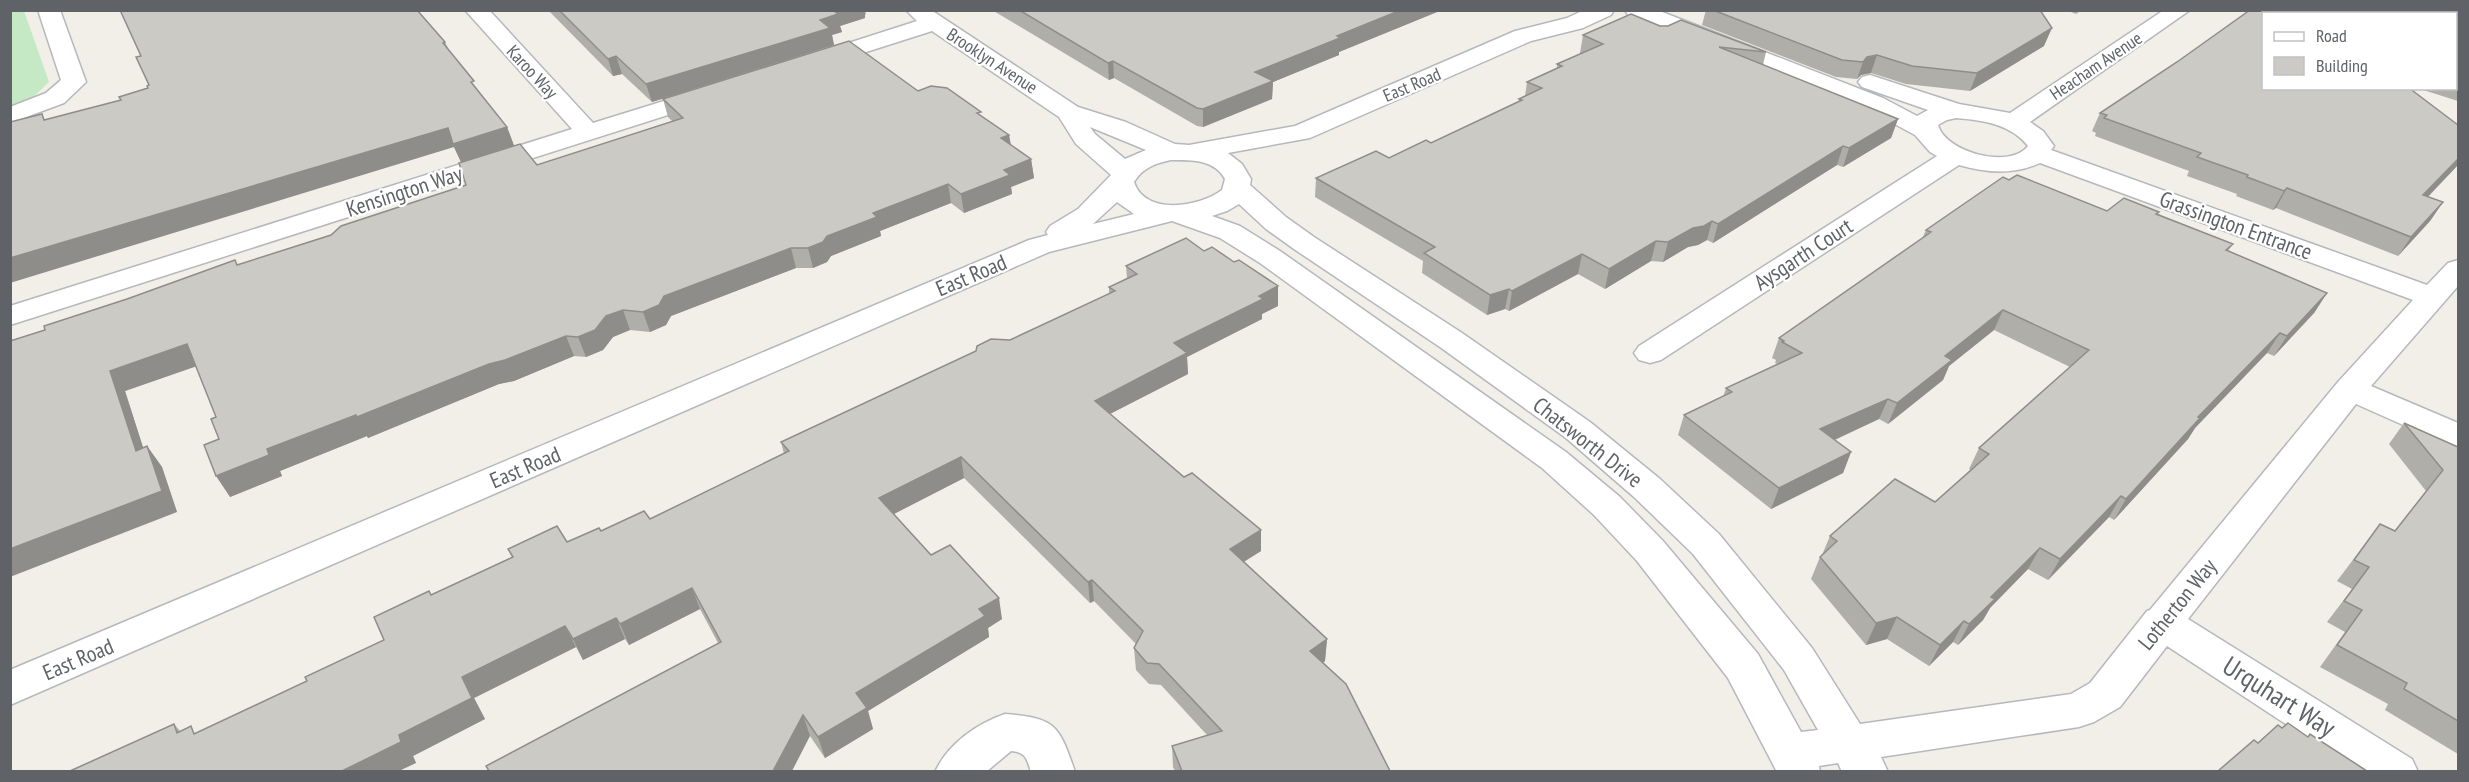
<svg xmlns="http://www.w3.org/2000/svg" width="2469" height="782" font-family="'PT Sans Narrow',sans-serif">
	<style>
		.green { fill: #c5e8c5 }
		.lines { fill: none; stroke-linecap: round; stroke-linejoin: round }
		.minor-casing { stroke: #b5b8bc; stroke-width: 3 }
		.minor { fill: #fff; fill-rule: evenodd }
		.wall { fill: #afaea9 }
		.shaded-wall { fill: #8f8d8a }
		.building { fill: #cccac5; stroke: #8f8d8a; stroke-width: 1.5 }
		.labels { text-anchor: middle; stroke-width: 4.5; stroke-linejoin: round; paint-order: stroke }
		.far-street-label { font-size: 18px; fill: #5f6368; stroke: #fff }
		.street-label { font-size: 22px; fill: #5f6368; stroke: #fff }
		.near-street-label { font-size: 27px; fill: #5f6368; stroke: #fff }
	</style>
	<rect width="100%" height="100%" fill="#f1efe8"/>
	<polygon class="green" points="11,11 24,11 49,82 33,97 11,109"/>
	<g class="lines">
		<defs>
			<g id="minor">
				<polygon points="38,10 60,10 86,82 64,103 10,123 10,107 46,93 61,80"/>
				<polygon points="465,10 489,10 593,123 709,87 718,89 721,94 718,99 10,325 10,306 572,129"/>
				<path d="M906,10H931L1078,107L1126,122L1175,144L1189,145L1295,126L1515,31L1567,18L1584,10H1614L1611,15L1583,28L1531,41L1310,138L1228,153L1242,164L1251,179L1250,185L1286,217L1314,237L1462,333L1590,422L1660,479L1719,534L1812,648L1860,724L2071,694L2090,683L2147,611L2150,610L2338,382L2413,300L2040,163C2013,175 1987,173 1959,165L1661,360L1650,363L1639,360L1634,353L1639,346L1937,156L1930,152L1915,135L1865,108L1628,15L1625,10H1657L1883,98L1917,116L1928,110L1862,87L1858,82L1862,77L1870,75L1959,104L2010,113L2164,10H2190L2030,122L2043,131L2054,146L2051,150L2427,285L2448,263L2458,260V286L2371,386L2458,423V447L2446,444L2356,404L2188,619L2412,759L2418,772H2359L2167,646L2120,707L2094,722L2079,727L1881,757L1888,772H1842L1838,763L1819,766L1820,772H1777L1728,678L1637,561L1594,515L1542,468L1260,263L1220,238L1172,221L1049,252L10,705V670L1029,240L1048,235L1046,232L1050,226L1078,209L1111,175L1076,144L1059,117L932,31L816,68L808,66L804,61L808,56L917,21ZM1956,118C1982,120 2011,124 2028,146C2010,170 1945,152 1938,125L1947,120ZM1090,127L1146,150L1125,159L1095,134ZM1171,160C1191,160 1214,159 1225,179L1222,190C1200,207 1145,216 1134,182C1142,168 1156,163 1171,160ZM1117,202L1134,214L1093,224ZM1239,204L1266,229L1294,249L1440,347L1566,438L1634,497L1693,554L1784,670L1818,730L1801,732L1758,654L1663,541L1620,497L1566,452L1280,251L1240,226L1212,216L1227,211Z"/>
				<path d="M1005,714C1056,718 1059,725 1075,772H1031C1027,759 1026,752 1011,751L986,772H935C948,744 976,724 1005,714Z"/>
			</g>
		</defs>
		<use href="#minor" class="minor-casing"/>
		<use href="#minor" class="minor"/>
	</g>
	<g class="wall">
		<polygon points="548,10 865,10 866,14 865,15 865,18 840,26 842,32 832,35 834,45 652,102 622,74 613,76"/>
		<polygon points="992,10 1442,10 1339,52 1339,55 1273,82 1272,99 1203,127 1197,126 1114,78 1109,80"/>
		<polygon points="1706,10 2040,10 2044,46 1970,91 1906,84 1871,73 1861,75 1857,79 1836,77 1702,25"/>
		<polygon points="2066,10 2082,10 2076,14"/>
		<polygon points="2250,10 2458,10 2458,101 2417,88 2456,88 2456,14 2264,14 2264,88 2409,88 2458,125 2458,165 2428,197 2443,202 2430,221 2398,256 2276,208 2273,210 2236,196 2237,194 2187,176 2189,171 2095,136 2096,133 2092,131 2100,113 2177,62"/>
		<polygon points="1660,26 1766,52 1763,65 1898,119 1891,138 1843,167 1837,165 1713,243 1707,240 1698,245 1688,247 1663,262 1651,261 1605,289 1578,274 1509,311 1505,309 1487,315 1422,273 1423,261 1315,197 1316,178 1389,158 1431,143 1519,102 1519,99 1525,96 1527,82 1557,68 1557,64 1581,54 1580,53 1583,35"/>
		<polygon points="445,42 449,50 478,91 507,127 514,145 537,165 673,122 668,117 663,99 918,91 982,116 1009,135 1011,145 1031,159 1034,178 1011,187 1012,194 964,213 951,203 880,231 881,236 831,256 827,262 813,268 796,268 671,316 666,325 650,332 630,330 613,337 603,350 586,357 574,356 514,381 499,384 368,438 367,436 280,471 282,476 230,497 219,439 216,417 196,366 125,391 143,448 147,446 162,467 177,512 10,341 331,235 466,185 461,162 454,147 45,120 121,100 148,88 149,85"/>
		<polygon points="2009,180 2107,211 2159,212 2158,214 2233,244 2228,251 2327,293 2314,313 2274,356 2267,353 2195,428 2188,439 2114,520 2109,517 2048,580 2028,569 1990,608 1983,620 1958,645 1953,642 1929,666 1887,639 1866,645 1811,579 1820,557 1822,555 1830,536 1935,502 1971,470 1969,469 1979,448 2070,367 1994,330 1949,366 1943,380 1888,424 1879,419 1835,440 1851,452 1843,473 1771,509 1678,435 1684,415 1723,397 1726,388 1778,364 1775,363 1776,360 1772,358 1779,338 1922,239 1926,230"/>
		<polygon points="1126,266 1278,306 1262,314 1262,319 1187,357 1188,374 1110,414 1261,551 1244,562 1327,639 1325,661 1323,663 1390,771 1175,771 1173,767 1172,746 1207,735 1161,685 1149,684 1136,670 1134,648 1136,644 1094,601 1090,603 964,478 894,514 931,555 1002,619 988,628 989,637 868,711 873,729 825,758 810,736 718,643 700,609 629,645 625,639 583,660 576,647 474,698 485,719 413,756 416,763 70,771 174,724 180,731 197,733 307,681 384,640 512,557 508,549 567,542 601,531 650,519 784,454 781,442 1010,340 1109,294 1109,287 1127,278"/>
		<polygon points="2404,423 2458,447 2458,754 2385,710 2388,704 2320,667 2345,632 2327,622 2352,589 2337,581 2380,524 2395,531 2426,491 2389,444"/>
	</g>
	<g class="shaded-wall">
		<polygon points="832,10 865,10 865,18 840,26 842,32 832,35 834,45 652,102 646,84 820,20"/>
		<polygon points="1401,10 1442,10 1339,52 1339,55 1273,82 1272,99 1203,127 1203,109 1255,72 1337,36"/>
		<polygon points="2052,28 2044,46 1970,91 1977,73"/>
		<polygon points="1877,55 1871,73 1861,75 1857,79 1863,62 1867,57"/>
		<polygon points="616,56 622,74 613,76 608,59"/>
		<polygon points="1113,61 1114,78 1109,80 1108,63"/>
		<polygon points="1898,119 1891,138 1843,167 1849,148"/>
		<polygon points="507,127 514,146 461,162 454,147 10,283 10,258 448,128"/>
		<polygon points="1009,135 1012,153 1001,138"/>
		<polygon points="1843,146 1837,165 1713,243 1718,224"/>
		<polygon points="1031,159 1034,178 1011,187 1012,194 964,213 961,194 1004,170"/>
		<polygon points="2458,159 2458,165 2411,214 2423,195"/>
		<polygon points="948,184 951,203 880,231 881,236 831,256 827,262 813,268 808,248 827,236 873,213"/>
		<polygon points="2287,188 2276,208 2273,210 2284,191"/>
		<polygon points="2443,202 2430,221 2398,256 2411,237"/>
		<polygon points="1712,221 1707,240 1698,245 1688,247 1663,262 1668,242 1693,228"/>
		<polygon points="1656,241 1651,261 1605,289 1609,269"/>
		<polygon points="791,248 796,268 671,316 666,325 650,332 643,312 664,296"/>
		<polygon points="1582,254 1578,274 1509,311 1512,291"/>
		<polygon points="1278,286 1278,306 1262,314 1262,319 1187,357 1188,374 1096,421 1095,401 1174,343"/>
		<polygon points="1509,289 1505,309 1487,315 1490,295"/>
		<polygon points="2327,293 2314,313 2274,356 2287,336"/>
		<polygon points="623,310 630,330 613,337 603,350 586,357 578,337 606,316"/>
		<polygon points="2003,310 1994,330 1949,366 1943,380 1888,424 1897,403 1945,356"/>
		<polygon points="2280,333 2267,353 2195,428 2188,439 2114,520 2126,499 2198,417"/>
		<polygon points="566,336 574,356 514,381 499,384 368,438 367,436 280,471 282,476 230,497 216,476 267,449 489,364"/>
		<polygon points="187,344 200,365 125,391 151,472 136,451 110,371"/>
		<polygon points="1888,399 1879,419 1812,450 1820,429"/>
		<polygon points="147,446 162,467 177,512 10,577 10,549"/>
		<polygon points="1851,452 1843,473 1771,509 1779,488"/>
		<polygon points="961,457 964,478 884,519 879,498"/>
		<polygon points="2121,496 2109,517 2048,580 2060,559"/>
		<polygon points="1261,530 1261,551 1230,570 1230,549"/>
		<polygon points="2040,548 2028,569 1990,608 1983,620 1958,645 1969,624 1991,597"/>
		<polygon points="1092,580 1094,601 1090,603 1088,582"/>
		<polygon points="692,588 700,609 629,645 620,624"/>
		<polygon points="999,598 1002,619 988,628 989,637 868,711 873,729 825,758 818,737 856,693 979,609"/>
		<polygon points="1897,617 1887,639 1866,645 1876,623"/>
		<polygon points="616,618 625,639 583,660 573,639"/>
		<polygon points="1964,621 1953,642 1929,666 1940,645"/>
		<polygon points="565,626 576,647 474,698 485,719 413,756 416,763 399,771 342,771 399,735 462,677"/>
		<polygon points="1327,639 1325,661 1309,672 1310,651"/>
		<polygon points="803,715 810,736 792,771 773,771"/>
	</g>
	<g class="building">
		<polygon points="120,10 417,10 445,42 443,43 474,81 471,82 507,127 453,144 448,128 10,258 10,122 42,114 44,120 121,100 119,97 148,88 147,86 149,85 136,57 141,56"/>
		<polygon points="559,10 832,10 838,14 820,20 830,28 646,84 616,56 608,59"/>
		<polygon points="1019,10 1401,10 1337,36 1340,38 1255,72 1273,81 1203,109 1197,108 1113,61 1108,63"/>
		<polygon points="1713,10 2040,10 2052,28 1977,73 1912,66 1877,55 1867,57 1863,62 1842,60"/>
		<polygon points="2250,10 2458,10 2458,80 2456,79 2456,14 2264,14 2264,88 2409,88 2458,125 2458,159 2423,195 2443,202 2411,237 2287,188 2284,191 2247,177 2248,175 2197,157 2201,153 2104,118 2107,115 2100,113 2177,62"/>
		<polygon points="1631,14 1660,26 1668,26 1681,20 1766,52 1719,47 1898,119 1849,148 1843,146 1718,224 1712,221 1704,226 1693,228 1668,242 1656,241 1609,269 1582,254 1512,291 1509,289 1490,295 1424,253 1435,247 1316,178 1376,151 1389,158 1426,140 1431,143 1522,100 1519,99 1542,88 1527,82 1562,66 1557,64 1603,44 1583,35"/>
		<polygon points="849,41 918,91 931,86 947,88 981,112 977,113 1009,135 1001,138 1031,159 1004,170 1010,175 961,194 948,184 873,213 877,217 827,236 823,242 808,248 791,248 664,296 659,305 643,312 623,310 606,316 595,330 578,337 566,336 505,360 489,364 357,417 356,415 267,449 269,455 216,476 204,445 219,439 211,419 216,417 187,344 110,371 136,451 147,446 162,491 10,549 10,341 45,330 44,326 127,299 235,260 237,265 331,235 341,226 466,185 459,163 520,144 537,165 683,118 663,99"/>
		<polygon points="2017,175 2107,211 2124,198 2159,212 2156,214 2233,244 2226,250 2327,293 2287,336 2280,333 2198,417 2200,418 2126,499 2121,496 2060,559 2040,548 1991,597 1995,599 1969,624 1964,621 1940,645 1897,617 1876,623 1820,557 1837,541 1830,536 1895,479 1935,502 1989,454 1979,448 2089,350 2003,310 1945,356 1952,360 1897,403 1888,399 1820,429 1851,452 1779,488 1684,415 1732,392 1726,388 1802,353 1782,342 1784,341 1779,338 1931,232 1926,230 2003,177 2009,180"/>
		<polygon points="1186,238 1204,251 1212,247 1234,262 1239,260 1278,286 1259,296 1263,299 1174,343 1187,353 1095,401 1184,477 1192,473 1261,530 1230,549 1327,639 1310,651 1346,684 1390,771 1182,771 1172,746 1222,731 1159,664 1147,663 1134,648 1143,631 1092,580 1088,582 961,457 879,498 931,555 950,545 999,598 979,609 985,616 856,693 867,708 818,737 803,715 773,771 489,771 486,766 721,642 692,588 620,624 616,618 573,639 565,626 462,677 472,698 399,735 401,742 342,771 70,771 174,724 177,733 191,726 194,734 307,681 305,677 384,640 374,617 429,591 431,595 513,557 508,549 557,526 567,542 599,528 601,531 644,511 650,519 789,451 781,442 976,351 977,346 991,339 1010,340 1115,291 1109,287 1137,274 1126,266"/>
		<polygon points="2404,423 2458,447 2458,721 2404,689 2407,683 2337,645 2362,610 2344,601 2369,567 2354,560 2380,524 2395,531 2443,470"/>
		<polygon points="2288,723 2308,737 2310,734 2367,771 2218,771 2254,740 2258,743 2278,725 2282,728"/>
	</g>
	<g class="labels">
		<g class="far-street-label">
			<text transform="translate(992 61) rotate(33)" y="6">Brooklyn Avenue</text>
			<text transform="translate(2096 66) rotate(-34)" y="6">Heacham Avenue</text>
			<text transform="translate(532 72) rotate(47)" y="6">Karoo Way</text>
			<text transform="translate(1412 85) rotate(-23)" y="6">East Road</text>
		</g>
		<g class="street-label">
			<text transform="translate(404 191) rotate(-18)" y="8">Kensington Way</text>
			<text transform="translate(2236 225) rotate(20)" y="8">Grassington Entrance</text>
			<text transform="translate(1803 254) rotate(-33)" y="8">Aysgarth Court</text>
			<text transform="translate(971 275) rotate(-23)" y="8">East Road</text>
			<text transform="translate(1588 442) rotate(38)" y="8">Chatsworth Drive</text>
			<text transform="translate(525 467) rotate(-23)" y="8">East Road</text>
			<text transform="translate(2177 604) rotate(-51)" y="8">Lotherton Way</text>
			<text transform="translate(78 659) rotate(-23)" y="8">East Road</text>
		</g>
		<g class="near-street-label">
			<text transform="translate(2279 697) rotate(32)" y="9">Urquhart Way</text>
		</g>
	</g>
	<rect width="2469" height="782" fill="none" stroke="#5f6368" stroke-width="24"/>
	<rect x="2262" y="12" width="195" height="78" fill="#ffffff" stroke="#bfc1c3" stroke-width="1.5"/>
	<rect x="2274" y="32" width="30" height="9" fill="#ffffff" stroke="#bfc1c3" stroke-width="1.5"/>
	<text x="2316" y="42" font-size="18" fill="#5f6368">Road</text>
	<rect x="2274" y="57" width="30" height="18" fill="#cccac5" stroke="#bfc1c3" stroke-width="1.5"/>
	<text x="2316" y="72" font-size="18" fill="#5f6368">Building</text>
</svg>
